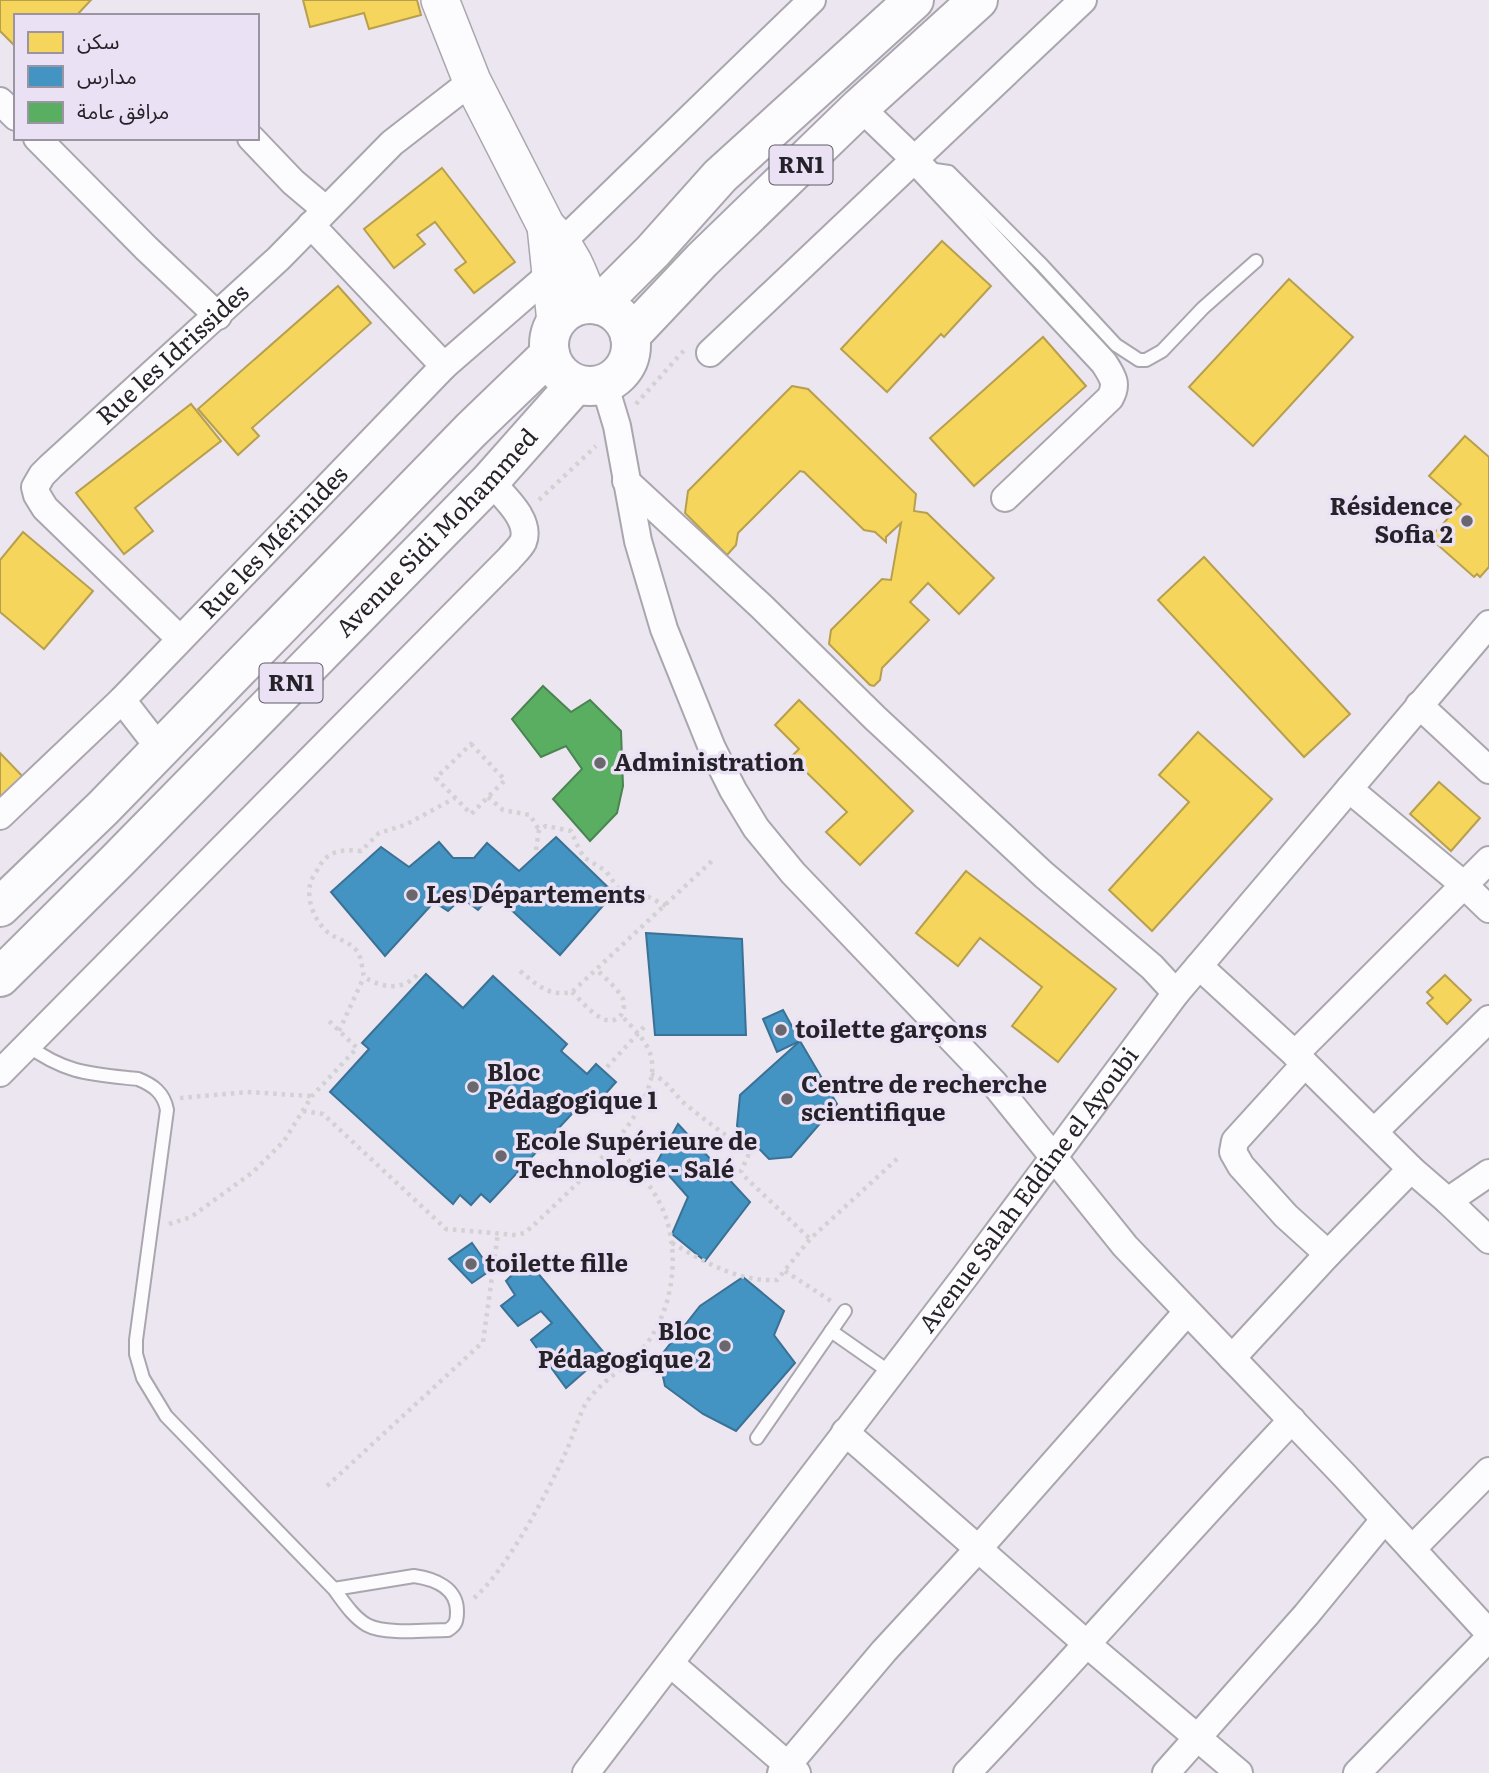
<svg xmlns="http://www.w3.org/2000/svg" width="1489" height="1773" font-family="Literata,'Noto Sans Arabic',serif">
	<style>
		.homes { fill: #f6d55c; stroke: #b79f4d; stroke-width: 2 }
		.schools { fill: #4393c3; stroke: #3a7195; stroke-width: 2 }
		.public { fill: #5aae61; stroke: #4a8450; stroke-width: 2 }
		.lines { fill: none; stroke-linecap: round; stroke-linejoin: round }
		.lane-casing { stroke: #aaa6ae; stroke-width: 16 }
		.street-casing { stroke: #aaa6ae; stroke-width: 30 }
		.secondary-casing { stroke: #aaa6ae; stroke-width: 40 }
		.primary-casing { stroke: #aaa6ae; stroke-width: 42 }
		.path { stroke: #d2d1d3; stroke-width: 4.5; stroke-dasharray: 3.5 5; stroke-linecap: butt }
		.lane { stroke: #fcfbfd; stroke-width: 12 }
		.street { stroke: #fcfbfd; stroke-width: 26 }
		.secondary { stroke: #fcfbfd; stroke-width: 37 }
		.primary { stroke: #fcfbfd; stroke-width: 38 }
		.poi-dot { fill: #6a676f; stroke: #eae2f4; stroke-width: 2.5 }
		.labels { text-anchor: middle; stroke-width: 7; stroke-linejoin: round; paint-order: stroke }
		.shield { fill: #eae2f4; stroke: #605c66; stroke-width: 2 }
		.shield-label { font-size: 23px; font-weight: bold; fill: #252229 }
		.street-label { font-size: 24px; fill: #252229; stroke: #eae2f4 }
		.poi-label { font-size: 24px; font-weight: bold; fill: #252229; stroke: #eae2f4; text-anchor: start }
	</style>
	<rect width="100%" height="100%" fill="#ebe6f0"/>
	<g class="homes">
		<polygon points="0,0 91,0 76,16 16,16 16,47 0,31"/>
		<polygon points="303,0 417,0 421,15 369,29 364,13 310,27"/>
		<polygon points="442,168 515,262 474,293 455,270 466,262 435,222 417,235 425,244 394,268 364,229"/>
		<polygon points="942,241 991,286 944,337 941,334 887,392 841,349"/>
		<polygon points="1289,279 1353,337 1253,446 1189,387"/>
		<polygon points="338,286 371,323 252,428 259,436 238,455 198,409"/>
		<polygon points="1043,337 1086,386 974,486 930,438"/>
		<polygon points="792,386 808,389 916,494 914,511 927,513 994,578 959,614 928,583 910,602 929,620 882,668 880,680 874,686 870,685 829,644 831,630 882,579 891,580 901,523 886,537 886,542 875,532 864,530 804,472 800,471 738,533 736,545 727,555 685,513 688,491"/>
		<polygon points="191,404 221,441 135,508 153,531 124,554 76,493"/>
		<polygon points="1465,436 1489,457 1489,567 1480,577 1477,574 1474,577 1430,538 1461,504 1429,476"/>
		<polygon points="23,532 93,591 44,649 0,612 0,560"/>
		<polygon points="1204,557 1350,714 1304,757 1158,600"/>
		<polygon points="799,700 913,811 860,865 826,832 847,812 791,757 799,749 775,725"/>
		<polygon points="1198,732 1272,799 1152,931 1109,890 1189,802 1159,775"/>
		<polygon points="0,753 27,781 0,807"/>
		<polygon points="1439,782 1480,818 1451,851 1410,814"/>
		<polygon points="966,871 1116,989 1058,1062 1012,1026 1042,987 980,938 958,966 916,933"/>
		<polygon points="1445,975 1471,1000 1447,1024 1427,1003 1433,998 1427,992"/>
	</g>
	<g class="schools">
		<polygon points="556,837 614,893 560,955 493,893 478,910 462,898 448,911 434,902 385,956 331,892 381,847 409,867 439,842 453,858 474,858 487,843 519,871"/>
		<polygon points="646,933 742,939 746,1035 655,1035"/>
		<polygon points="426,974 463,1008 493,976 567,1044 561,1051 587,1074 596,1064 616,1082 590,1111 582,1103 490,1202 481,1194 471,1205 460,1195 453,1204 330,1092 369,1049 362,1043"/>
		<polygon points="783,1010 800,1041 777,1052 763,1019"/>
		<polygon points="800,1041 837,1104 791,1157 769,1159 737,1126 740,1095"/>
		<polygon points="678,1124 750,1202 705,1261 672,1234 688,1197 657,1162"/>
		<polygon points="472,1243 491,1270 472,1283 449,1259"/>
		<polygon points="527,1260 605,1354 566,1388 531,1340 552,1323 541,1311 518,1326 501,1306 515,1295 506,1281"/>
		<polygon points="743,1277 784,1311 774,1335 795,1363 736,1431 703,1414 665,1386 659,1358 700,1306"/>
	</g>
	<polygon class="public" points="543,686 571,712 590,700 621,731 623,786 617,813 590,841 553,799 582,769 566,746 541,757 512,719"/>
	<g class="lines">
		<defs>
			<g id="lane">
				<polyline points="928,169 949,172 1042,265 1116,345 1139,360 1146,360 1162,351 1203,308 1256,261"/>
				<path d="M27,1045C66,1074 92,1074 138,1079C153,1085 164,1093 167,1110L136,1340V1354L143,1378L166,1416L334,1589C343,1601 353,1617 367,1625C385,1635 427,1630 448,1630C456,1625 457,1621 457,1611C457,1588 435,1579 414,1576L334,1589"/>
				<polyline points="831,1331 891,1373"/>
				<polyline points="757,1438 845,1311"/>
			</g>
			<g id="street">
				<polyline points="0,101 16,117"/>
				<path d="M860,107L914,159L1104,363C1113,377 1118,384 1110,398L1005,498"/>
				<polyline points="37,138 146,248 218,316"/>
				<polyline points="251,138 293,182 325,209"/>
				<polyline points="311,225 444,366"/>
				<polyline points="562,242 812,0"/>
				<polyline points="710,353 1083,0"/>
				<polyline points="604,383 617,426 638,541 664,629 712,748 733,790 756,828 793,873 993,1082 1125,1246 1344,1475 1489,1633"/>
				<polyline points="626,481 762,607 875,718 1044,875 1152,967 1176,993"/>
				<path id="s1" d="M179,638L45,508L37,495L35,487L42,475L51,466L278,259L392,143L472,81"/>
				<polyline points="122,700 160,749"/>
				<polyline points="1419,705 1489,770"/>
				<polyline points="1349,789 1464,885 1489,909"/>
				<path id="s2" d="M0,816L122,700L444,366L550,274"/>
				<polyline points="1199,966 1295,1054 1411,1169 1448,1201 1489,1173"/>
				<polyline points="1295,1054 1489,860"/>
				<polyline points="1304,1065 1235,1141 1233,1152 1241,1166 1286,1216 1328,1254"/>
				<path d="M0,1073L509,559C513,554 520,548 523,542C532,520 502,495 490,481"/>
				<polyline points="1374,1132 1489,1019"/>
				<polyline points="1448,1201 1489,1240"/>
				<polyline points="1232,1358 1328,1254 1411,1169"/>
				<polyline points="845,1432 1088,1645 1239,1773"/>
				<polyline points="1412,1549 1489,1471"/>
				<polyline points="671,1664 797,1773"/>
				<path id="s3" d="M586,1773L963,1279L1176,993L1489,624"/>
				<polyline points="781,1773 884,1651 979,1548 1187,1312"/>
				<path d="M967,1773C1078,1657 1182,1536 1292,1420"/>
				<polyline points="1166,1773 1306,1615 1384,1520"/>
				<polyline points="1357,1773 1489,1638"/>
			</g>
			<g id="secondary">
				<path d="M440,0L472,81L546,226C571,251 578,271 590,304"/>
				<polyline points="546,226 556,322"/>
			</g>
			<g id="primary">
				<circle cx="590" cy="345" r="41"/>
				<polyline points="599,305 653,251 720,176 914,0"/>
				<polyline points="630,336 702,260 860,107 978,0"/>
				<polyline points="0,907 103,808 471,430 550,354"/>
				<path id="s4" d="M0,977L117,861L490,481L576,384"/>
			</g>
		</defs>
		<use href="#lane" class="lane-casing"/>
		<use href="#street" class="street-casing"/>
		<use href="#secondary" class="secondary-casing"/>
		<use href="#primary" class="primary-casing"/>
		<g class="path">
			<polyline points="636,404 686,348"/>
			<polyline points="539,500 596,446"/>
			<polygon points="471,744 505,780 471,814 436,778"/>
			<polyline points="488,797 503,810 530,815 539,830"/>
			<polyline points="536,850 539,830 546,826 571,831 580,851 585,858 606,871 620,891 649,897 666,906"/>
			<path d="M520,971C537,985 549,997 572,992L713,860"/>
			<path d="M417,975C402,991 382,988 364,977C362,969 362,958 357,951C350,942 339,940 330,934C315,923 305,899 311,881C313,876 317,871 319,867C328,850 344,849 361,851L379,833L405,825L455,798"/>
			<path d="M572,992C583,1002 606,1033 621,1015C624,1011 625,1003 623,999C618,989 605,978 597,970"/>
			<polyline points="339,1031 364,977"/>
			<polyline points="607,1067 644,1027"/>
			<path d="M651,1074C667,1080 672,1092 684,1103C705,1120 726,1136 748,1151V1156L741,1171L743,1175L810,1239"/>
			<polyline points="180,1098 247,1092 311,1096"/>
			<path d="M303,1111L323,1114L446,1229L516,1235L524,1233L534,1225C568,1191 669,1106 650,1053C645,1039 631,1026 621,1015"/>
			<polyline points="169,1224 191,1217 253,1172 284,1141 312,1096 357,1048 327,1019"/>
			<path d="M672,1243C705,1262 738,1282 777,1280L810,1239L898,1158"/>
			<polyline points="785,1271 831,1301"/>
			<polyline points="327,1486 483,1342 498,1233"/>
			<path d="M474,1598C505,1572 548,1492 565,1454C572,1439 576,1424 583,1409C594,1385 621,1372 639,1353C675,1314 684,1244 657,1198C646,1178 629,1161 614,1144"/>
		</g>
		<use href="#lane" class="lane"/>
		<use href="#street" class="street"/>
		<use href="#secondary" class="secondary"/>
		<use href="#primary" class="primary"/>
	</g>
	<g class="poi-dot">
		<circle cx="1467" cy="521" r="7"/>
		<circle cx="600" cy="763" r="7"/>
		<circle cx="412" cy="895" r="7"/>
		<circle cx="781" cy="1030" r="7"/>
		<circle cx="473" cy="1087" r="7"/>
		<circle cx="787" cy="1099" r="7"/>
		<circle cx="501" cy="1156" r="7"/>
		<circle cx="471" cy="1264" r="7"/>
		<circle cx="725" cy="1346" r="7"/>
	</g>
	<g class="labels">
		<g class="shield">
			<rect x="769.5" y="145.5" width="63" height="39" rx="5"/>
			<rect x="259.5" y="663.5" width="63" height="39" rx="5"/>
		</g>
		<g class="shield-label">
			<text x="801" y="173">RN1</text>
			<text x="291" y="691">RN1</text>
		</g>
		<g class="street-label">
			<text dy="8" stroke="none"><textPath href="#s1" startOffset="402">Rue les Idrissides</textPath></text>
			<text dy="8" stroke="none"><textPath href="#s4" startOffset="623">Avenue Sidi Mohammed</textPath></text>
			<text dy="8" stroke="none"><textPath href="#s2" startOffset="387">Rue les Mérinides</textPath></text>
			<text dy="8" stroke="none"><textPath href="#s3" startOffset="732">Avenue Salah Eddine el Ayoubi</textPath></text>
		</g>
		<g class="poi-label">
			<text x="1453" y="515" text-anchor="end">Résidence<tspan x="1453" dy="28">Sofia 2</tspan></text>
			<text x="614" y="771">Administration</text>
			<text x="426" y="903">Les Départements</text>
			<text x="795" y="1038">toilette garçons</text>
			<text x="487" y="1081">Bloc<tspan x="487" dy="28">Pédagogique 1</tspan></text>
			<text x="801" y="1093">Centre de recherche<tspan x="801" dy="28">scientifique</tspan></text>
			<text x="515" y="1150">Ecole Supérieure de<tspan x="515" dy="28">Technologie - Salé</tspan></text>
			<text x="485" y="1272">toilette fille</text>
			<text x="711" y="1340" text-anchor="end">Bloc<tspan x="711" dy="28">Pédagogique 2</tspan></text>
		</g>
	</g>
	<rect x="14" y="14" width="245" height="126" fill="#eae2f4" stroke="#9b95a3" stroke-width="2"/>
	<rect x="28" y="32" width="35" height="21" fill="#f6d55c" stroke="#9b95a3" stroke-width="2"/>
	<text x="77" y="49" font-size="21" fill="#252229">سكن</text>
	<rect x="28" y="66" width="35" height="21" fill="#4393c3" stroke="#9b95a3" stroke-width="2"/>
	<text x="77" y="84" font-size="21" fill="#252229">مدارس</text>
	<rect x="28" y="102" width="35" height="21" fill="#5aae61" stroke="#9b95a3" stroke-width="2"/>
	<text x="77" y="119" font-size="21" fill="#252229">مرافق عامة</text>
</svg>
